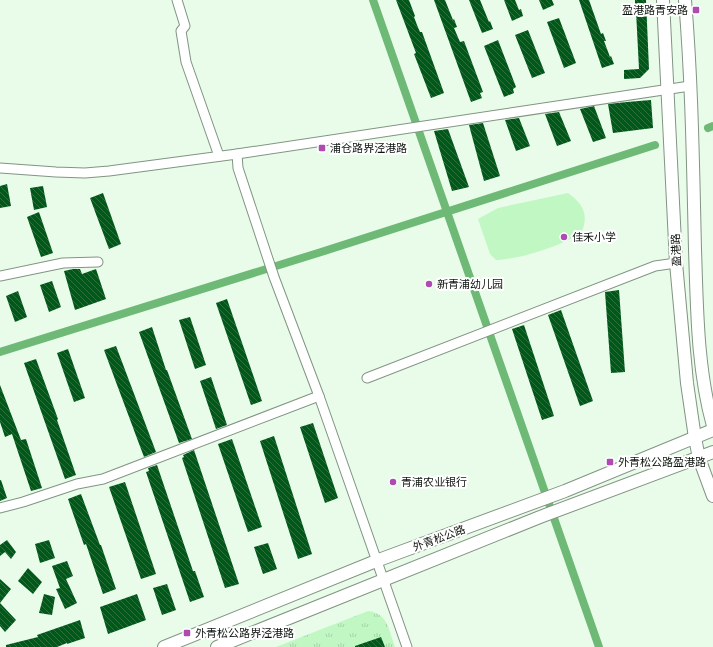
<svg xmlns="http://www.w3.org/2000/svg" width="713" height="647" font-family="'Fira Sans','Noto Sans SC',sans-serif">
	<style>
		.grass { fill: url(#grass-tufts) }
		.garden { fill: #c0f7c3 }
		.lines { fill: none; stroke-linecap: round; stroke-linejoin: round }
		.canal { stroke: #6eb976; stroke-width: 8 }
		.building { fill: url(#building-back-hatch) }
		.minor-casing { stroke: #829483; stroke-width: 11 }
		.major-casing { stroke: #829483; stroke-width: 14 }
		.minor { stroke: #fff; stroke-width: 9 }
		.major { stroke: #fff; stroke-width: 12 }
		.poi-dot { fill: #ae4bb1; stroke: #fff; stroke-width: 1.5 }
		.labels { text-anchor: middle; stroke-width: 4; stroke-linejoin: round; paint-order: stroke }
		.poi-label { font-size: 11px; fill: #0d140e; stroke: #fff; text-anchor: start }
		.street-label { font-size: 11px; fill: #0d140e; stroke: #fff }
	</style>
	<defs>
		<pattern id="grass-tufts" width="24" height="20" patternUnits="userSpaceOnUse"><rect width="24" height="20" fill="#c0f7c3"/><path d="M3 7l-1-3M5 7V3M7 7l1-3M15 17l-1-3M17 17v-4M19 17l1-3" fill="none" stroke="#a4d3a6"/></pattern>
		<pattern id="building-back-hatch" width="6" height="6" patternUnits="userSpaceOnUse"><rect width="6" height="6" fill="#005819"/><path d="M-1 5l2 2M0 0l6 6M5-1l2 2" fill="none" stroke="#2e7040"/></pattern>
	</defs>
	<rect width="100%" height="100%" fill="#e8fce9"/>
	<path class="grass" d="M368,611C388,613 389,631 395,647H276Z"/>
	<path class="garden" d="M568,193C584,205 589,215 581,234C555,247 526,258 496,260L490,254L478,219L498,208Z"/>
	<g class="lines">
		<g class="canal">
			<polyline points="373,0 599,647"/>
			<polyline points="708,128 713,126"/>
			<polyline points="0,352 318,253 655,145"/>
		</g>
	</g>
	<g class="building">
		<polygon points="396,0 409,0 415,16 414,17 417,25 420,32 422,32 444,93 431,98 414,54 416,53"/>
		<polygon points="434,0 445,0 453,20 454,19 457,27 454,28 460,42 464,41 483,92 480,93 482,98 471,102"/>
		<polygon points="469,0 480,0 489,22 490,21 493,29 482,33"/>
		<polygon points="504,0 515,0 519,10 521,9 523,16 512,21"/>
		<polygon points="539,0 552,0 554,5 543,10"/>
		<polygon points="579,0 589,0 601,34 603,33 606,41 604,41 610,57 611,56 614,64 602,68"/>
		<polygon points="635,0 646,0 649,69 640,78 624,79 624,70 639,69 636,11 635,11"/>
		<polygon points="559,18 576,63 564,68 547,22"/>
		<polygon points="528,30 545,73 532,78 515,35"/>
		<polygon points="498,40 516,87 513,89 514,93 504,97 484,46"/>
		<polygon points="651,100 653,128 613,133 608,104 627,102"/>
		<polygon points="594,106 606,138 593,142 580,109"/>
		<polygon points="559,112 571,141 557,146 545,114"/>
		<polygon points="519,118 530,146 516,151 505,120"/>
		<polygon points="483,123 500,176 484,181 469,125"/>
		<polygon points="448,129 469,187 452,191 434,131"/>
		<polygon points="7,184 11,206 0,208 0,186"/>
		<polygon points="43,186 47,207 34,210 30,188"/>
		<polygon points="103,193 121,244 109,249 90,198"/>
		<polygon points="39,212 53,253 41,257 27,217"/>
		<polygon points="73,269 80,269 82,274 96,269 106,299 75,310 64,271"/>
		<polygon points="52,281 61,307 49,312 40,285"/>
		<polygon points="619,290 625,372 611,373 605,292"/>
		<polygon points="18,291 27,317 15,322 6,296"/>
		<polygon points="227,299 262,401 251,405 216,303"/>
		<polygon points="561,310 593,401 580,406 548,315"/>
		<polygon points="190,317 206,365 195,369 179,320"/>
		<polygon points="524,325 554,416 542,420 512,329"/>
		<polygon points="152,327 166,370 167,370 192,439 179,443 139,332"/>
		<polygon points="116,346 156,452 144,457 104,350"/>
		<polygon points="68,349 85,398 74,402 57,353"/>
		<polygon points="36,359 58,419 57,420 76,475 65,479 24,363"/>
		<polygon points="211,377 227,425 216,429 200,381"/>
		<polygon points="0,385 21,440 26,439 42,488 31,491 12,434 5,437 0,422"/>
		<polygon points="313,423 338,498 325,503 300,427"/>
		<polygon points="274,436 312,554 298,559 260,441"/>
		<polygon points="232,439 262,527 248,532 218,444"/>
		<polygon points="194,450 239,584 225,588 182,458 184,457 183,455"/>
		<polygon points="157,465 193,571 195,571 204,597 190,602 146,472 149,471 148,468"/>
		<polygon points="0,480 1,480 7,498 0,501"/>
		<polygon points="125,482 156,574 141,579 109,487"/>
		<polygon points="81,494 100,545 101,545 116,589 103,594 86,544 84,545 68,499"/>
		<polygon points="7,540 16,552 11,559 5,552 0,556 0,545"/>
		<polygon points="49,540 55,558 40,563 35,544"/>
		<polygon points="268,543 277,569 263,574 254,547"/>
		<polygon points="67,561 73,576 66,579 77,603 65,609 56,589 60,588 52,566"/>
		<polygon points="28,568 42,582 33,594 18,581"/>
		<polygon points="0,579 11,589 0,603 16,620 5,632 0,626"/>
		<polygon points="167,584 176,610 162,615 153,588"/>
		<polygon points="44,594 55,597 52,615 39,613"/>
		<polygon points="137,594 146,620 108,634 100,607"/>
		<polygon points="80,620 85,638 67,644 67,643 57,647 6,647 6,645 38,637 37,635"/>
		<polygon points="381,637 385,647 355,647 355,646"/>
	</g>
	<g class="lines">
		<defs>
			<g id="minor">
				<polyline points="177,0 185,26 181,31 186,62 219,156"/>
				<polyline points="237,154 238,168 274,277 319,396 407,647"/>
				<polyline points="0,168 56,172 85,173 109,171 237,154 690,86"/>
				<polyline points="0,276 63,263 98,262"/>
				<polyline points="367,378 655,266 676,263"/>
				<polyline points="0,508 23,502 77,484 103,479 319,396"/>
			</g>
			<g id="major">
				<polyline points="663,0 676,263 687,383 695,438 699,458 713,496"/>
				<path d="M685,0C692,83 693,166 695,249C697,308 697,368 713,426"/>
				<polyline points="164,647 376,561 565,491 713,430"/>
				<polyline points="217,647 540,517 713,452"/>
			</g>
		</defs>
		<use href="#minor" class="minor-casing"/>
		<use href="#major" class="major-casing"/>
		<use href="#minor" class="minor"/>
		<use href="#major" class="major"/>
	</g>
	<g class="poi-dot">
		<rect x="692" y="6" width="8" height="8" rx="2"/>
		<rect x="318" y="144" width="8" height="8" rx="2"/>
		<circle cx="564" cy="237" r="4"/>
		<circle cx="429" cy="284" r="4"/>
		<rect x="606" y="458" width="8" height="8" rx="2"/>
		<circle cx="393" cy="482" r="4"/>
		<rect x="183" y="629" width="8" height="8" rx="2"/>
	</g>
	<g class="labels">
		<g class="poi-label">
			<text x="688" y="14" text-anchor="end">盈港路青安路</text>
			<text x="330" y="152">浦仓路界泾港路</text>
			<text x="572" y="241">佳禾小学</text>
			<text x="437" y="288">新青浦幼儿园</text>
			<text x="618" y="466">外青松公路盈港路</text>
			<text x="401" y="486">青浦农业银行</text>
			<text x="195" y="637">外青松公路界泾港路</text>
		</g>
		<g class="street-label">
			<text transform="translate(676 250) rotate(-93)" y="4">盈港路</text>
			<text transform="translate(439 538) rotate(-20)" y="4">外青松公路</text>
		</g>
	</g>
</svg>
